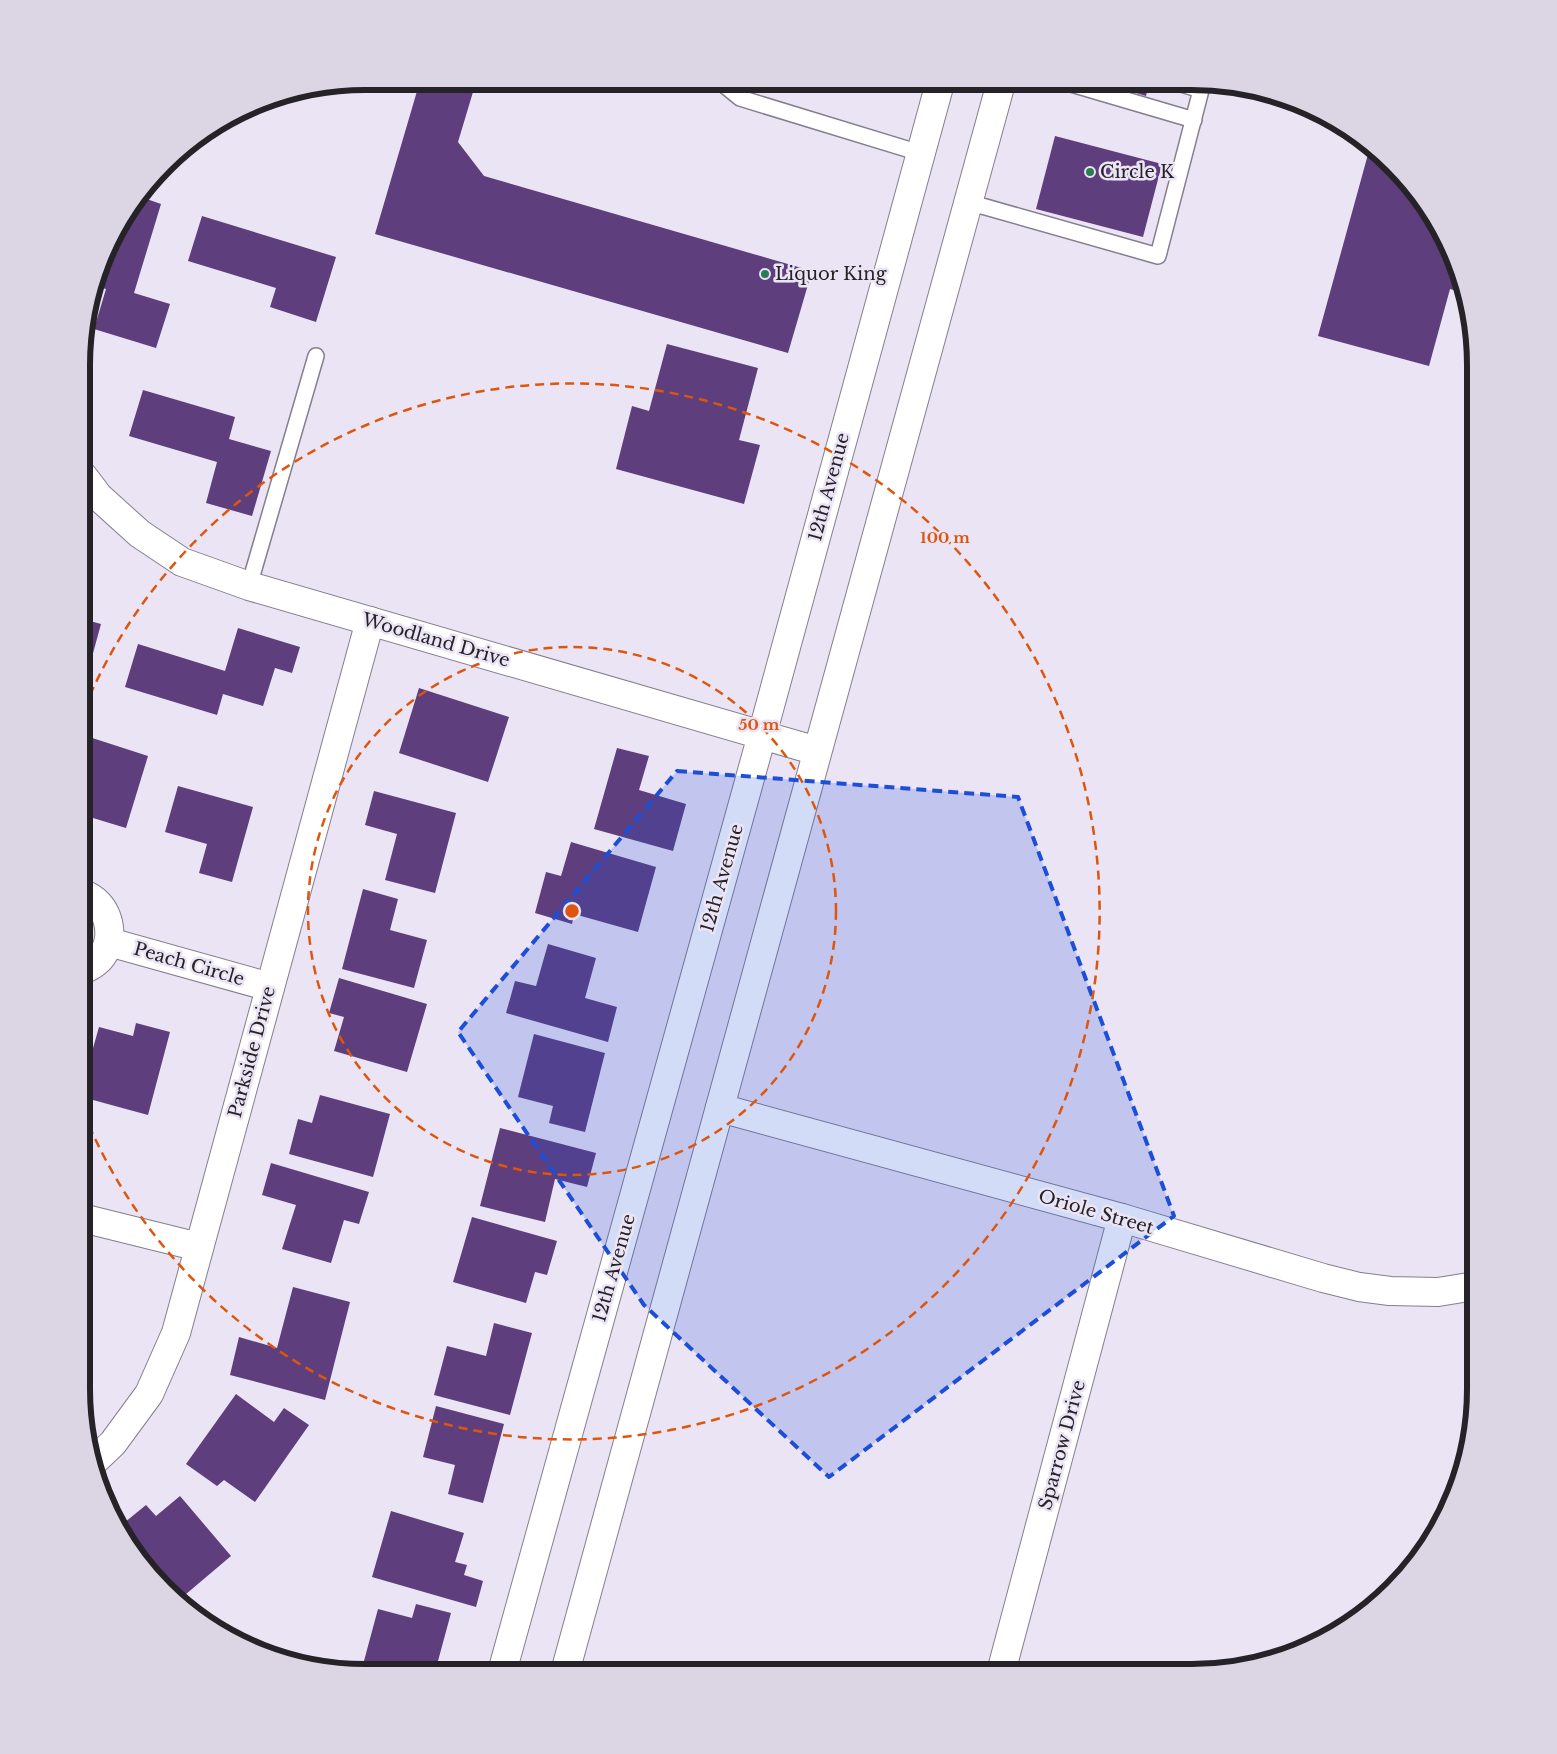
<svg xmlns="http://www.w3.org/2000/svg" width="1557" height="1754" font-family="'Libre Baskerville',serif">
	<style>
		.building { fill: #5e3e7c }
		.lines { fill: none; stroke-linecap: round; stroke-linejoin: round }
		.lane-casing { stroke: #857e8c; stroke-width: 18 }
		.street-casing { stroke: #857e8c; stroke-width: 30 }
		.secondary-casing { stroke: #857e8c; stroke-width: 30 }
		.lane { stroke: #fff; stroke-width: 15 }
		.street { stroke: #fff; stroke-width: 28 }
		.secondary { stroke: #fff; stroke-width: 28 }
		.marked { fill: #1d4ed8; fill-opacity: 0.2; stroke: #1d4ed8; stroke-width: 4; stroke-dasharray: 10 6; stroke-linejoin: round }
		.ring { fill: none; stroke: #de560d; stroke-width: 2.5; stroke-dasharray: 9 6 }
		.poi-dot { fill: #297e51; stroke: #ebe4f4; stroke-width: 2 }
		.labels { text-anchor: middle; stroke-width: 5; stroke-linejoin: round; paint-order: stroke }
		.poi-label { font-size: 18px; fill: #252328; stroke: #ebe4f4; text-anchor: start }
		.street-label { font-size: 18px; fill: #252328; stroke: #ebe4f4 }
		.rim { fill: none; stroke: #252328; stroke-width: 6 }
		.centre { fill: #de560d; stroke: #ebe4f4; stroke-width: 2.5 }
		.ring-label { font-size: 15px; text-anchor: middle; font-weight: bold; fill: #de560d; stroke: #ebe4f4; stroke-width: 5; stroke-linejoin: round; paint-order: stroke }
	</style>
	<rect width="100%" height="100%" fill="#ebe4f4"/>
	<g class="building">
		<polygon points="420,81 476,82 458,142 484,176 812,271 788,353 375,234"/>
		<polygon points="1103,83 1149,83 1146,96"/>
		<polygon points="1055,136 1162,164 1143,237 1036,209"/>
		<polygon points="1370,147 1392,164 1428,208 1461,274 1464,293 1450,289 1429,366 1318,336"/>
		<polygon points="141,197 161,204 134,293 170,304 156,348 94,329 106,289 98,287 119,224"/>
		<polygon points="202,216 336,257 316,322 270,307 276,288 188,261"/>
		<polygon points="667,344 758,368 739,440 760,445 744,504 616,469 632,406 649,411"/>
		<polygon points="143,390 235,417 229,439 271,451 252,516 206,503 217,462 129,436"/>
		<polygon points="83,619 101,624 84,686 83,685"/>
		<polygon points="238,628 300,647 292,673 275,668 263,706 223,694 217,715 125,687 138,644 225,671"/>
		<polygon points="419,688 509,717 488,782 399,753"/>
		<polygon points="83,735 148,756 126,828 83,815"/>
		<polygon points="617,748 649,756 639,790 686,804 673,851 594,829"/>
		<polygon points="178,786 253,807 232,882 199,873 207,844 165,832"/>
		<polygon points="374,791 456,813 435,893 385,880 397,834 365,825"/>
		<polygon points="571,842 656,867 638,932 574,914 572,924 535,913 546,872 561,876"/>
		<polygon points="363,889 398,899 390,930 427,940 414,988 342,969"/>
		<polygon points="548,944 596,958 585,998 617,1007 608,1042 506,1013 515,981 536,986"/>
		<polygon points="339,978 427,1004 407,1072 334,1051 344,1017 329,1013"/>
		<polygon points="136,1023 170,1032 148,1115 82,1097 82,1087 99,1027 133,1036"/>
		<polygon points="534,1034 605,1053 585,1132 549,1123 553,1106 518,1097"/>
		<polygon points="320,1095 390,1114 373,1177 289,1154 298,1119 312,1123"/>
		<polygon points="500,1128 596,1153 587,1187 555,1179 545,1222 480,1206"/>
		<polygon points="271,1163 369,1192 359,1224 344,1220 331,1263 282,1249 296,1205 262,1195"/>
		<polygon points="472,1217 557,1241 547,1275 535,1272 526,1303 453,1282"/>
		<polygon points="293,1287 350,1302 325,1400 230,1375 239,1337 277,1348"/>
		<polygon points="494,1323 532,1333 510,1415 434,1395 447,1346 486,1356"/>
		<polygon points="236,1394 274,1422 284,1408 309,1425 255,1502 224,1480 217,1486 186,1464"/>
		<polygon points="436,1406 504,1424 483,1503 448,1494 455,1465 423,1457"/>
		<polygon points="180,1496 231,1556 179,1600 124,1536 119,1527 146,1505 156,1516"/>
		<polygon points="391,1511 464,1533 455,1562 467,1565 464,1575 483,1581 476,1607 372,1577"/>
		<polygon points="416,1604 451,1613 435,1672 361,1672 378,1609 412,1618"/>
	</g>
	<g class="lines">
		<defs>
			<g id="lane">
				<polyline points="723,82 724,85 740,98 920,153"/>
				<polyline points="1068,83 1194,120"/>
				<polyline points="968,202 1158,256 1201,90 1181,84"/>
				<polyline points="249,586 316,356"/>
			</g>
			<g id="street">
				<polyline points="83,476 99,497 140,534 182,562 249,586 817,751"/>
				<polyline points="109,942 270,987"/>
				<path d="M83,970C91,966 99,962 104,953C116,932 107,902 83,894"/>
				<polyline points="720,1108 1122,1218 1323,1278 1359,1287 1390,1291 1438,1292 1475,1286"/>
				<polyline points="82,1218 199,1247"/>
				<polyline points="93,1462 113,1443 149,1394 176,1333 370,621"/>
				<polyline points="1001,1672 1122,1218"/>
			</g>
			<g id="secondary">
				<polyline points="502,1672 762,735 940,83"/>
				<polyline points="565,1672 1001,83"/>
			</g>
		</defs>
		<use href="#lane" class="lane-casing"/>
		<use href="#street" class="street-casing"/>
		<use href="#secondary" class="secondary-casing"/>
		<use href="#lane" class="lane"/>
		<use href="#street" class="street"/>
		<use href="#secondary" class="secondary"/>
	</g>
	<path class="marked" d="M677,771L1018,797L1174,1216L829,1477L644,1305L458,1032Z"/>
	<g class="ring">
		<circle cx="572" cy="911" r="264"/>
		<path d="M84 709A528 528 0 1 1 82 1109"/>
	</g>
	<g class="poi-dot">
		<circle cx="1090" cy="172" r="5"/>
		<circle cx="765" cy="274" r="5"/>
	</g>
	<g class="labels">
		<g class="poi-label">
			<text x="1100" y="178">Circle K</text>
			<text x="775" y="280">Liquor King</text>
		</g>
		<g class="street-label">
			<text transform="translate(829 487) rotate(-75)" y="6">12th Avenue</text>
			<text transform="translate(436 640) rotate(16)" y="6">Woodland Drive</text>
			<text transform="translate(722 878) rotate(-74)" y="6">12th Avenue</text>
			<text transform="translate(189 964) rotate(16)" y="6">Peach Circle</text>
			<text transform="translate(252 1052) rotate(-75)" y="6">Parkside Drive</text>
			<text transform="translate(1096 1212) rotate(16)" y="6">Oriole Street</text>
			<text transform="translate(614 1268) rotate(-74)" y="6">12th Avenue</text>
			<text transform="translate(1062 1445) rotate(-75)" y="6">Sparrow Drive</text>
		</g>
	</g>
	<path d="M0 0H1557V1754H0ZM365 90H1192A275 275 0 0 1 1467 365V1389A275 275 0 0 1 1192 1664H365A275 275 0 0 1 90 1389V365A275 275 0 0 1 365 90Z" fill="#dbd5e4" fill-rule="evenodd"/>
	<path class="rim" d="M365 90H1192A275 275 0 0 1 1467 365V1389A275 275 0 0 1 1192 1664H365A275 275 0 0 1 90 1389V365A275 275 0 0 1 365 90Z"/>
	<circle cx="572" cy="911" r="8" class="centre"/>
	<g class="ring-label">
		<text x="945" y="543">100 m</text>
		<text x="759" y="730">50 m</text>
	</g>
</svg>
